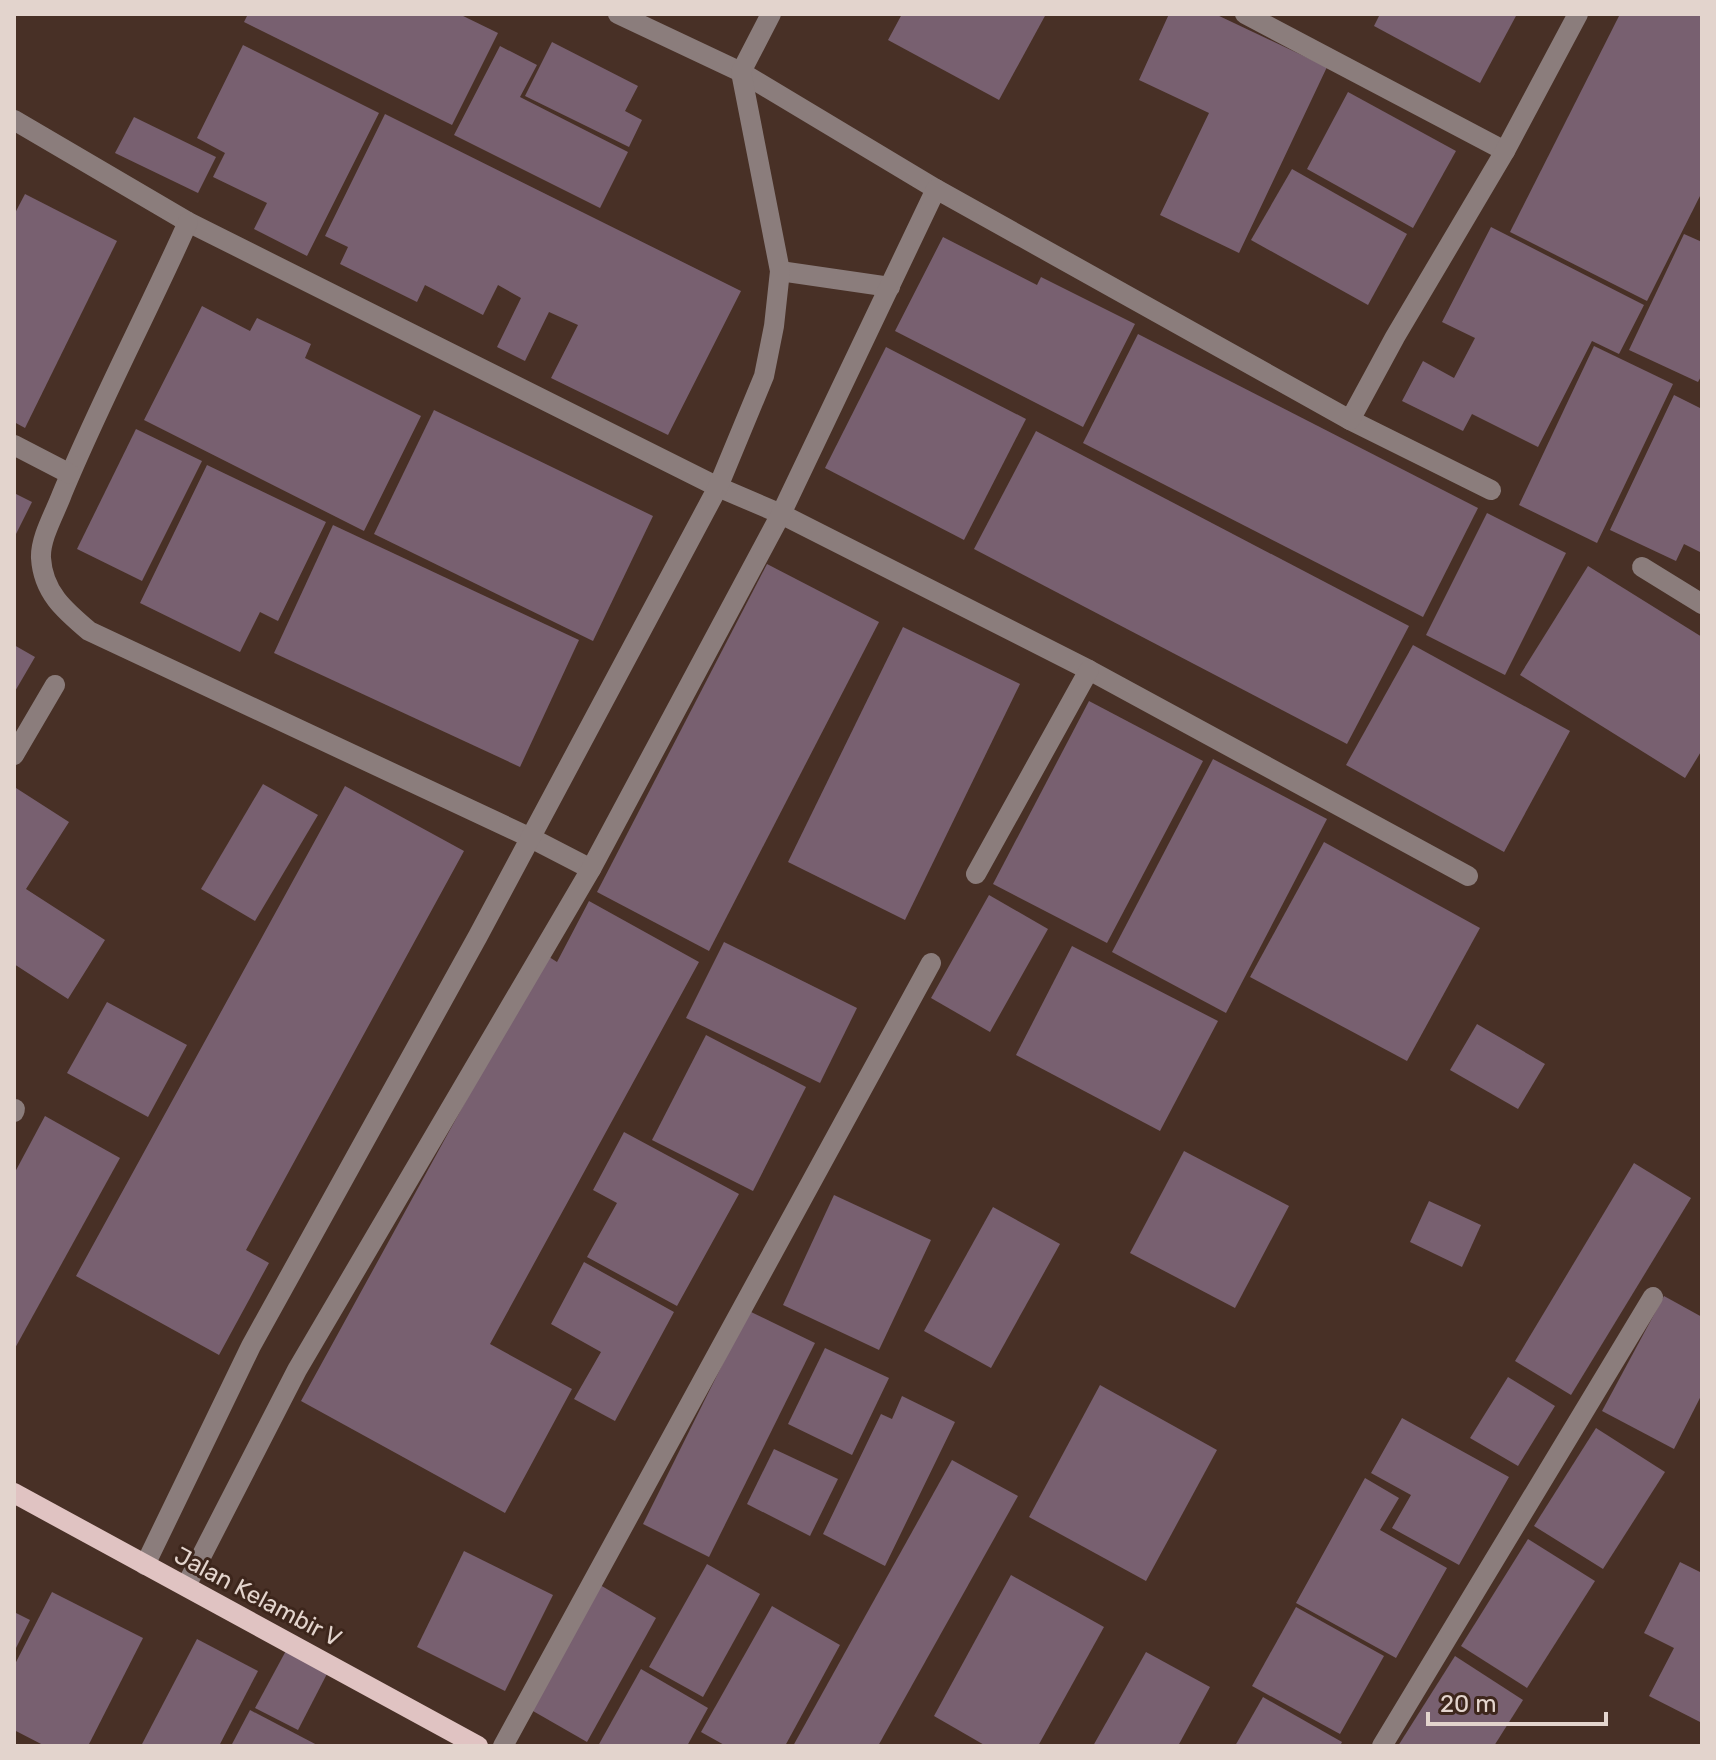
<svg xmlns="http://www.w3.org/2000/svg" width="1716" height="1760" font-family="Rubik,sans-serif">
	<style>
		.building { fill: #786070 }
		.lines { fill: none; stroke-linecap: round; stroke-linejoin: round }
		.minor { stroke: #8b7d7c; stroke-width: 20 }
		.major { stroke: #e0c3c2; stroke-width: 20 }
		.labels { text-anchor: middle; stroke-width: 6; stroke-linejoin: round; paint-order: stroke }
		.street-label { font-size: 24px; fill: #e3d4cd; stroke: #3d261c }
	</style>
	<rect width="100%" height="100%" fill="#483026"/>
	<g class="building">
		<polygon points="248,14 459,14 498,33 452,125 244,22"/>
		<polygon points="902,14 1046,14 999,100 888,40"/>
		<polygon points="1169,14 1215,14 1327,67 1239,253 1160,215 1209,113 1139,80"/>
		<polygon points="1380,14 1517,14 1480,83 1374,26"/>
		<polygon points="1620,14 1702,14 1702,192 1647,301 1510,232"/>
		<polygon points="552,42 638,86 625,111 642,120 629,147 525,96"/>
		<polygon points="243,45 379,113 307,256 254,229 267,203 213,177 225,153 197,138"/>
		<polygon points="500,46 537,65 520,97 628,152 600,208 454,135"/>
		<polygon points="1348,92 1456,151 1413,228 1307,169"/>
		<polygon points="385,114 741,291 668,435 551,378 578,325 549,312 525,361 497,347 521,298 498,285 483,315 425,285 417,302 340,264 348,247 325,236"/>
		<polygon points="134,117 216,157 198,193 115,153"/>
		<polygon points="1292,169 1407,234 1368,305 1251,240"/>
		<polygon points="25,194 117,241 25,428 14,422 14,215"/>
		<polygon points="1491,227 1644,305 1619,354 1592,341 1538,447 1472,414 1463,431 1402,401 1423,361 1454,378 1475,338 1442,322"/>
		<polygon points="1684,234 1702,242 1702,375 1698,382 1629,350"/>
		<polygon points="943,237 1037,285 1041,277 1135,324 1083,427 895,331"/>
		<polygon points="202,306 250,331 257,318 311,344 305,358 421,416 364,531 144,420"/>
		<polygon points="1138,334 1478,508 1423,617 1083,443"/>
		<polygon points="1594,346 1673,384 1597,543 1519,505"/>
		<polygon points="886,347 1026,419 964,540 825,468"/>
		<polygon points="1674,395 1702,409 1702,553 1684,544 1676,561 1610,530"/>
		<polygon points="434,410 653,516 593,641 374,534"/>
		<polygon points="136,429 202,461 142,581 77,549"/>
		<polygon points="1036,431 1409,626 1347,744 974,549"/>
		<polygon points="207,465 326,522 278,621 260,612 240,652 140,603"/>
		<polygon points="14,493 32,502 14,538"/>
		<polygon points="1487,513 1566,553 1505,675 1426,635"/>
		<polygon points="333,525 579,640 520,767 274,653"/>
		<polygon points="767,564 879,622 709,951 597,892"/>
		<polygon points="1588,566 1702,637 1702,750 1685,778 1520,675"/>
		<polygon points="903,627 1020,684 905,920 788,862"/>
		<polygon points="14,645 35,657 14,693"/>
		<polygon points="1413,645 1570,731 1504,852 1346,765"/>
		<polygon points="1089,701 1203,761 1107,943 993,884"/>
		<polygon points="1213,759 1327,819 1226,1013 1112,952"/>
		<polygon points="263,784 318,815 255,921 201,889"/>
		<polygon points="345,786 464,851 246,1250 269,1263 219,1355 76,1276"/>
		<polygon points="16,788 69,822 26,889 105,940 68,999 14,964"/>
		<polygon points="1324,842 1480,928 1407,1061 1250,977"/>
		<polygon points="989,895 1048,929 990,1032 931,998"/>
		<polygon points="589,901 699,962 490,1344 572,1389 505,1513 301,1401 546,955 557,962"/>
		<polygon points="724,942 857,1008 820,1083 686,1018"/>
		<polygon points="1072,946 1218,1021 1160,1131 1016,1055"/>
		<polygon points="107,1002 187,1045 148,1117 67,1073"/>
		<polygon points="1477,1024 1545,1064 1518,1109 1450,1070"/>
		<polygon points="706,1035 806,1087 753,1191 652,1140"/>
		<polygon points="45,1116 120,1158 14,1350 14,1174"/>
		<polygon points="624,1132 739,1194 677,1306 587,1257 617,1203 593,1190"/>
		<polygon points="1184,1151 1289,1206 1235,1308 1130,1253"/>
		<polygon points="1634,1163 1691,1198 1571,1395 1515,1361"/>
		<polygon points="834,1195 931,1240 879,1350 783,1305"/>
		<polygon points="1429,1201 1481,1225 1462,1267 1410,1242"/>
		<polygon points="993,1207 1060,1244 991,1368 924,1331"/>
		<polygon points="584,1262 674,1312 615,1421 574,1399 601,1352 551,1324"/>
		<polygon points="1664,1296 1702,1317 1702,1394 1674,1449 1602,1411"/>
		<polygon points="749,1311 815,1343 709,1557 643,1524"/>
		<polygon points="825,1348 889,1378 852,1455 788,1424"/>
		<polygon points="1508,1377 1555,1406 1518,1466 1470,1438"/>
		<polygon points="1100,1385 1217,1450 1146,1581 1029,1517"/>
		<polygon points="902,1396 955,1422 885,1566 823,1534 881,1414 892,1419"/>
		<polygon points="1402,1418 1509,1477 1459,1565 1392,1528 1411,1495 1371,1473"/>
		<polygon points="1596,1428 1665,1472 1603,1569 1534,1526"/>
		<polygon points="774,1449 838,1479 810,1536 747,1504"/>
		<polygon points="952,1460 1018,1496 878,1746 793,1746"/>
		<polygon points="1365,1478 1399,1498 1380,1530 1447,1568 1396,1658 1296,1603"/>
		<polygon points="1528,1539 1595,1581 1527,1688 1461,1646"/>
		<polygon points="464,1551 553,1595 505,1691 417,1647"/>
		<polygon points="1680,1562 1702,1573 1702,1723 1649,1696 1674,1648 1644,1633"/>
		<polygon points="707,1564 760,1594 703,1697 649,1667"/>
		<polygon points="1011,1575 1104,1627 1038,1746 986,1746 934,1716"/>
		<polygon points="595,1582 656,1618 587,1742 526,1707"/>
		<polygon points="52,1592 143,1638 88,1746 45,1746 14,1730 14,1666"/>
		<polygon points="772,1606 840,1645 785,1746 726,1746 701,1732"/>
		<polygon points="1296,1607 1384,1656 1340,1734 1252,1686"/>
		<polygon points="14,1612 30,1620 14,1652"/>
		<polygon points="197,1639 258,1671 219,1746 141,1746"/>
		<polygon points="288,1647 330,1668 298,1730 255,1708"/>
		<polygon points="1146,1652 1210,1687 1178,1746 1093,1746"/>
		<polygon points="1455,1656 1523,1700 1494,1746 1398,1746"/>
		<polygon points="641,1669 708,1708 687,1746 598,1746"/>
		<polygon points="1263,1697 1342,1742 1340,1746 1235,1746"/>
		<polygon points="250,1710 319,1746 231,1746"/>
	</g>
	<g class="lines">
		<g class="minor">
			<polyline points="618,14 741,72 936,189"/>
			<polyline points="1245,14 1505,151"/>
			<polyline points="14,120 188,222 718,487 781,514 1089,670 1468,876"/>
			<path d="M188,222C147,314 100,402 62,494C55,513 40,538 41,558C43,592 64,610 89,631L531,838L591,869"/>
			<polyline points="780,271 890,287"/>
			<polyline points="1350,420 1491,490"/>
			<polyline points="14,445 70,474"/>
			<polyline points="1642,567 1702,604"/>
			<polyline points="14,755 55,685"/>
			<polyline points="976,874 1089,670"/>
			<polyline points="14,1112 15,1109"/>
			<polyline points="145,1565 251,1346 478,936 718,487 764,376 774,326 780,271 741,72 771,14"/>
			<polyline points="186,1586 297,1370 591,869 781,514 936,189 1350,420 1395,337 1505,151 1578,14"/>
			<polyline points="503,1746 931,963"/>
			<polyline points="1382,1746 1653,1297"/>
		</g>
		<polyline class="major" points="14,1493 478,1746"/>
	</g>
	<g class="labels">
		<g class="street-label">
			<text transform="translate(258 1597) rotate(28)" y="8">Jalan Kelambir V</text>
		</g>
	</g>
	<rect width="1716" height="1760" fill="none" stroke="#e3d4cd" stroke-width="32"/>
	<path d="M1428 1712v12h178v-12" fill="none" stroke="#e3d4cd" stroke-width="4"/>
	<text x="1440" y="1712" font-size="24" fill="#e3d4cd" stroke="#3d261c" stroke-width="6" paint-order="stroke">20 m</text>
</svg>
